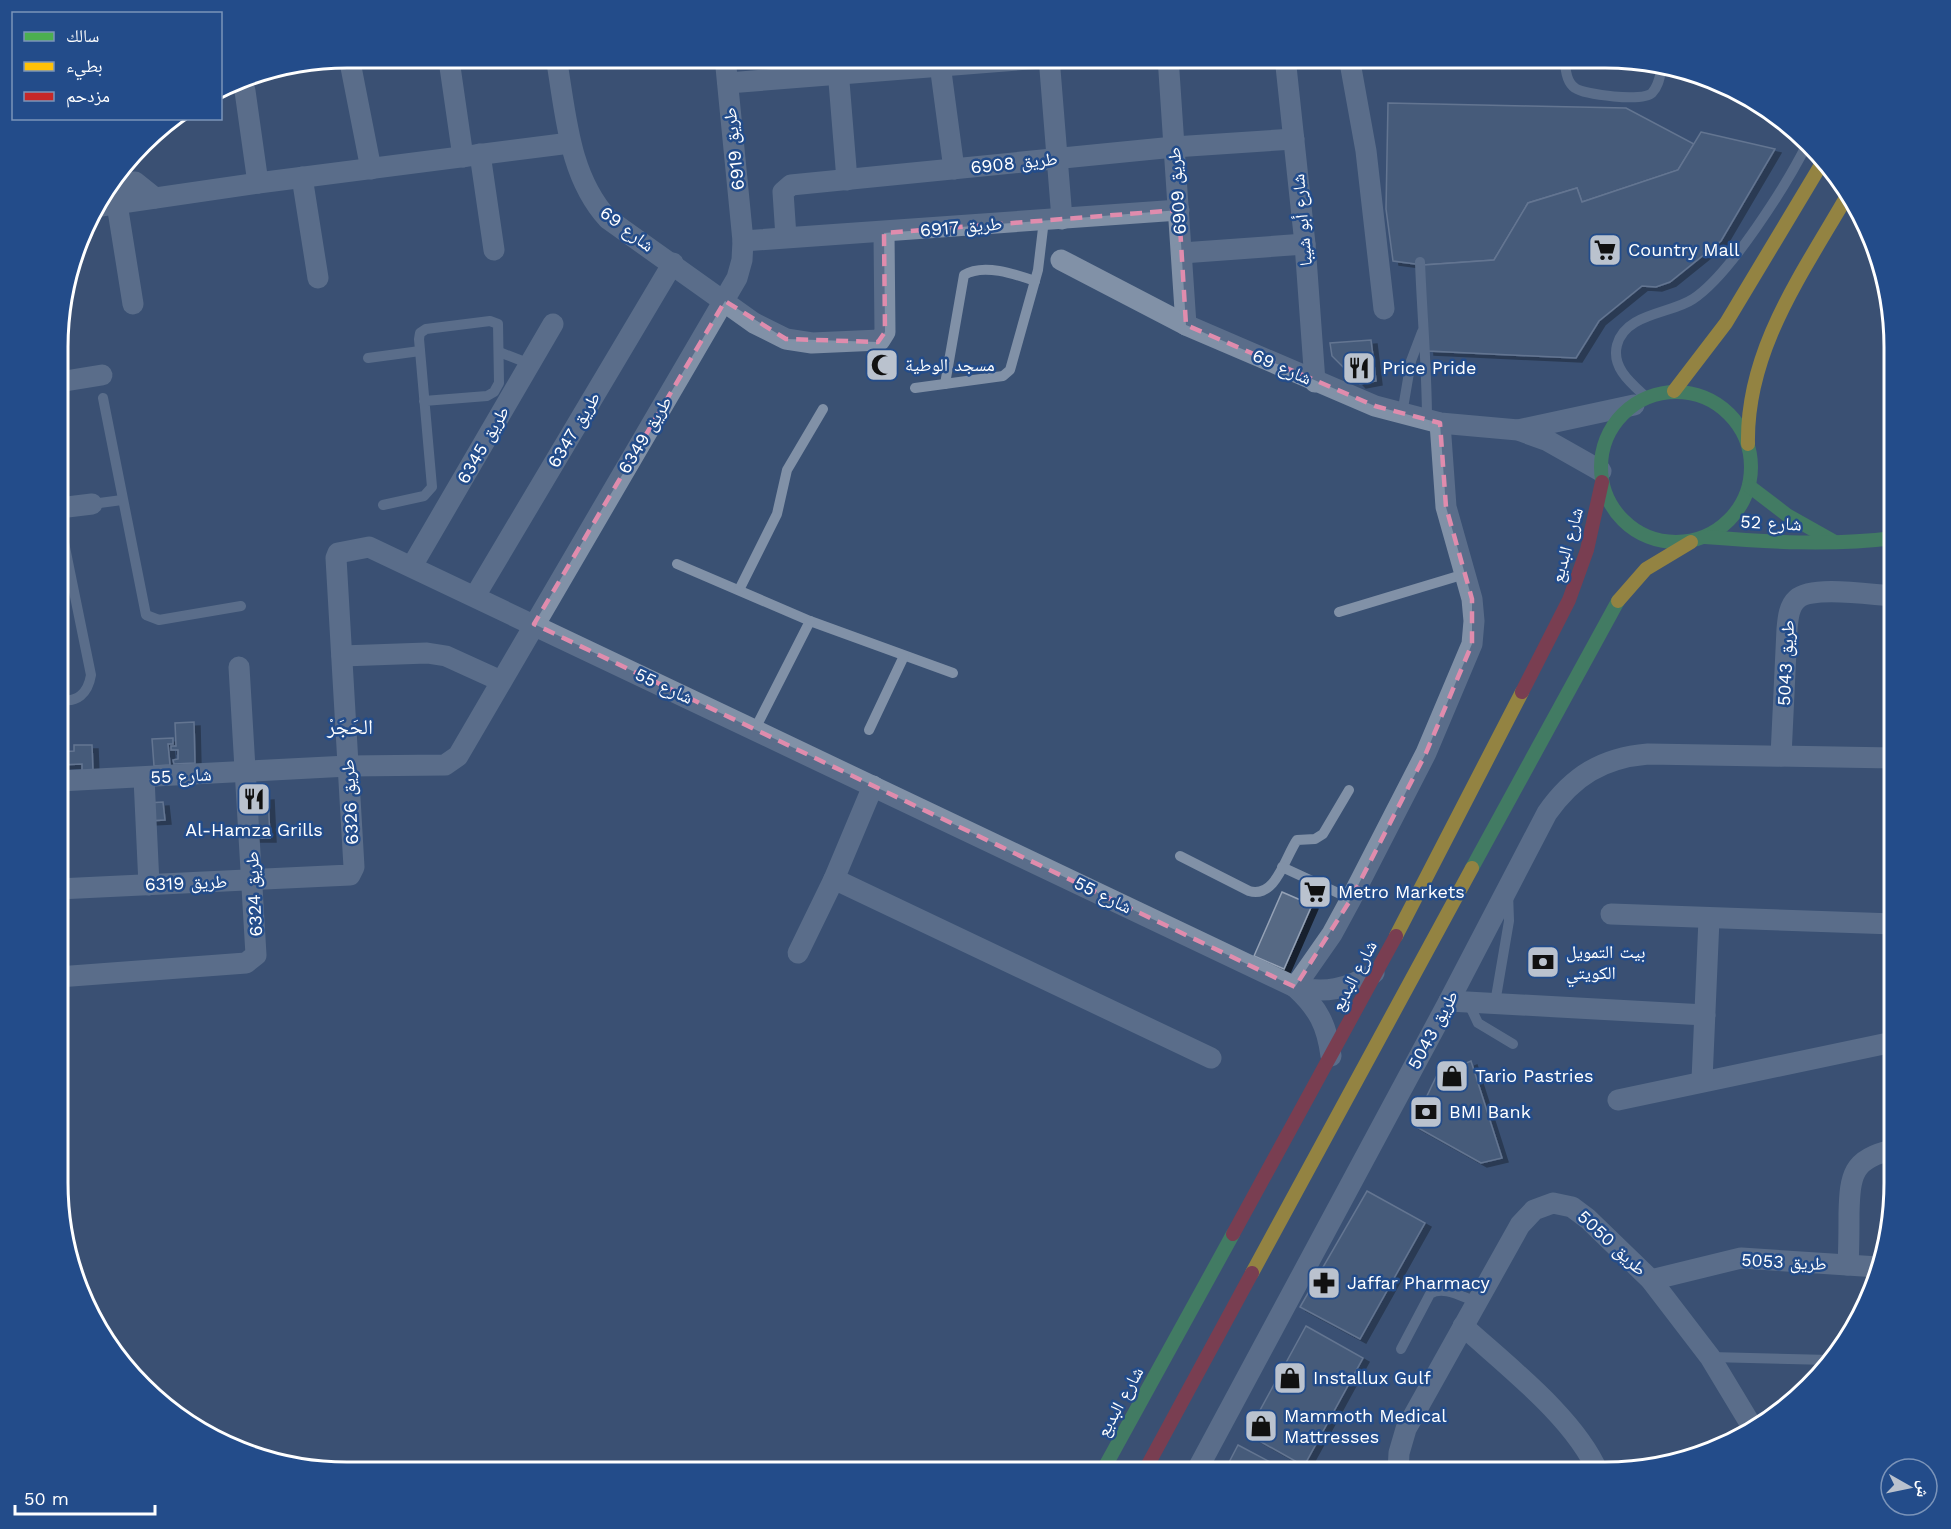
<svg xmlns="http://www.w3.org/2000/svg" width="1951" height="1529" font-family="'Work Sans','Noto Naskh Arabic',sans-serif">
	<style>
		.building { fill: #566984; stroke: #95a2b6; stroke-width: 1.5; filter: url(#shadow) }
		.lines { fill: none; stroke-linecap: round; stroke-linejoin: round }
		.lane { stroke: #8191a7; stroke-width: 10 }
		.street { stroke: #8191a7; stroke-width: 21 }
		.fast { stroke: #4caf50; stroke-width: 14 }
		.slow { stroke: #ffc107; stroke-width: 14 }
		.jam { stroke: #c62828; stroke-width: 14 }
		.marked { fill: none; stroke: #e08cad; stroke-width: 4.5; stroke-dasharray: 12 8; stroke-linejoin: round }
		.labels { text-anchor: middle; stroke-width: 5; stroke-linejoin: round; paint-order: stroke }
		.street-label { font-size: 18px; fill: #fff; stroke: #234c8a }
		.poi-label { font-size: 18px; fill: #fff; stroke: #234c8a; text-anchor: start }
		.quarter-label { font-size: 21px; fill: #fff; stroke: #234c8a }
		.rim { fill: none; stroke: #fff; stroke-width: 3 }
	</style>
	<defs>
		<filter id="shadow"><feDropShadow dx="6" dy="4" stdDeviation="0" flood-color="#0009"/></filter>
	</defs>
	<rect width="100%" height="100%" fill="#3a5173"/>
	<g class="building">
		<polygon points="1388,103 1626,108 1694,144 1678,170 1582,202 1577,188 1528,203 1494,260 1423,265 1393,261 1386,209"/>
		<polygon points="1701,132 1775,149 1721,241 1670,282 1656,287 1642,286 1599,321 1576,358 1428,351 1423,265 1494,260 1528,203 1577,188 1582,202 1678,170"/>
		<polygon points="1371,340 1376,381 1360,384 1332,356 1330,343"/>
		<polygon points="194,722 195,763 174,764 173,760 178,759 178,750 171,750 171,746 176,746 175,723"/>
		<polygon points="173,738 173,744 168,744 170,765 154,766 152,739"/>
		<polygon points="74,745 92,745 93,771 82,771 82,764 59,765 59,752 74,751"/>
		<polygon points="268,796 270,838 253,838 251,797"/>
		<polygon points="163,802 165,820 147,821 146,803"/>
		<polygon points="1282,892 1312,905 1284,969 1254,956"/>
		<polygon points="1471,1061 1502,1158 1481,1163 1413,1125 1437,1075"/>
		<polygon points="1367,1191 1425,1223 1360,1339 1300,1307"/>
		<polygon points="1306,1326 1363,1358 1304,1466 1247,1434"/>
		<polygon points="1238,1445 1289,1472 1224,1472"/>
	</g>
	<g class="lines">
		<g class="lane">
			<path d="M1565,58C1565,67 1566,82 1575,88C1585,95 1643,102 1652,93C1659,86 1660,75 1662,67"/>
			<path d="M1420,262C1422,315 1427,368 1427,421"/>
			<polyline points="499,352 530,364"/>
			<polyline points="368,358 420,351"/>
			<path d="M945,384L964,275C983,263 1015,274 1035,281"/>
			<polyline points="915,388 1003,376 1010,370 1038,270 1044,220"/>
			<polyline points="103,398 146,615 159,620 241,606"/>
			<path d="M1647,398C1632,384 1611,368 1617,345C1625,313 1671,314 1693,299C1730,275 1787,184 1807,144"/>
			<polyline points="1402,414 1411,361 1422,332"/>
			<polyline points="92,504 122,500"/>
			<polyline points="383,505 424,496 432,487 419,339 420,333 426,329 490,321 498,324 499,383 494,392 487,396 424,401"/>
			<polyline points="677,564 810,621 953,673"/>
			<polyline points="739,590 777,514 787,470 823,409"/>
			<polyline points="1339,612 1465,574"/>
			<path d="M59,699C77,704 88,693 91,675L59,518"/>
			<polyline points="755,729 810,621"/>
			<polyline points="869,730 904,656"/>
			<path d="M1180,856L1249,891C1276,899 1285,857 1297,840L1315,839L1323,834L1349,790"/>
			<polyline points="1282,867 1351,899"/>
			<polyline points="1468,1002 1478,1023 1513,1044"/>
			<polyline points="1495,1003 1509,921 1508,893"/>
			<path d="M1401,1349L1430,1294C1443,1285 1462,1297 1477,1302"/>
			<polyline points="1710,1357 1830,1360"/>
		</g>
		<g class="street">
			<polyline points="349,57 371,169"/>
			<path d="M556,57C566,113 568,175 608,219L754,323L786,339L812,343L880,340L885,332L884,233"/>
			<polyline points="837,57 847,180"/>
			<polyline points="939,57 954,169"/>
			<polyline points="1049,57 1062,219"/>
			<polyline points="1168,57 1186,325"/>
			<polyline points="1285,57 1305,244 1315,382"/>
			<polyline points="1349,57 1366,151 1384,309"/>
			<polyline points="449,60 463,157"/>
			<polyline points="728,83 1054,57"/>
			<polyline points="245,91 258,183"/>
			<polyline points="480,154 494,250"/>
			<polyline points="302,177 318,278"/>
			<polyline points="110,185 135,182 155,198"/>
			<polyline points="117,204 133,304"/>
			<polyline points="94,207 258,183 570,143"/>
			<polyline points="786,237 783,192 791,185 1174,147 1294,139"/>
			<polyline points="743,241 1179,210"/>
			<polyline points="1182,253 1305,244"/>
			<polyline points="1061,260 1186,325 1375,406 1440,423 1518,430 1548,441 1601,471"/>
			<polyline points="59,382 102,375"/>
			<polyline points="1518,430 1634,405"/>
			<polyline points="59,508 92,504"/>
			<polyline points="412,566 553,324"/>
			<polyline points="475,596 673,263"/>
			<polyline points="342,656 427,653 446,656 501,681"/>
			<path d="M1781,756L1787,629C1788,618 1789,606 1797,599C1813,585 1872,595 1894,596"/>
			<polyline points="144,778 149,885"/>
			<polyline points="59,781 348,766 445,765 458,756 737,278 742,260 743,241 725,57"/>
			<polyline points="834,879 1211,1058"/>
			<path d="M58,889L350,875L354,867L336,558L338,553L369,547L1295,987C1326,994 1346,989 1374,973"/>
			<polyline points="1611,914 1894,924"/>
			<polyline points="798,953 834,879 873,786"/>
			<polyline points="58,977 246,963 256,955 239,667"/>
			<polyline points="1295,987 1332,934 1351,899 1426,753 1472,644 1474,621 1472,599 1446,507 1440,423"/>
			<path d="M1295,987C1318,1008 1327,1025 1331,1056"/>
			<polyline points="1449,1001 1705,1015"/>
			<polyline points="1702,1080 1709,919"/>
			<polyline points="1618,1100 1893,1042"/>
			<path d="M1848,1265C1849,1248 1849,1231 1849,1213C1850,1176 1852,1158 1893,1150"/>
			<polyline points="1651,1280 1741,1258 1878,1267"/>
			<polyline points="85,1304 93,1319"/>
			<path d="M1463,1326C1507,1366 1575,1418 1598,1472"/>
			<path d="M1196,1472L1449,1001L1547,813C1573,776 1602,758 1648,754L1894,758"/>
			<polyline points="1398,1472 1399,1453 1406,1429 1520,1225 1534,1210 1553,1203 1572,1207 1588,1219 1651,1280 1710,1357 1751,1425"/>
		</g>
		<g class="fast">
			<circle cx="1676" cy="467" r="75"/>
			<polyline points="1749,486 1787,515 1835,542"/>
			<path d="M1705,537C1769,542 1830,546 1894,538"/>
			<polyline points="1472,868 1618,601"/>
			<polyline points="1102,1472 1233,1234"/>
		</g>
		<g class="slow">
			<polyline points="1674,391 1726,323 1822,163"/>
			<path d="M1748,444C1746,351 1802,274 1847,196"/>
			<polyline points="1618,601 1646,569 1691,542"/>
			<polyline points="1396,936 1522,692"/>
			<polyline points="1252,1273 1472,868"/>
		</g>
		<g class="jam">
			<polyline points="1522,692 1569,600 1587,550 1602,482"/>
			<polyline points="1233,1234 1396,936"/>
			<polyline points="1144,1472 1252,1273"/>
		</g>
	</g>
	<path d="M0 0H1951V1529H0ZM1179,210L1186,325L1375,406L1440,423L1446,507L1472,599V644L1426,753L1351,899L1295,987L534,624L725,301L786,339L878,342L885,332L884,233Z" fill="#3a5173" fill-opacity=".55" fill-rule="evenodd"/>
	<path class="marked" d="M1179,210L1186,325L1375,406L1440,423L1446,507L1472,599V644L1426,753L1351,899L1295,987L534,624L725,301L786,339L878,342L885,332L884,233Z"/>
	<defs>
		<symbol id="supermarket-square" viewBox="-11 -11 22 22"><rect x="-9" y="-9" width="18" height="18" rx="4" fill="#bac2ce" stroke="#234c8a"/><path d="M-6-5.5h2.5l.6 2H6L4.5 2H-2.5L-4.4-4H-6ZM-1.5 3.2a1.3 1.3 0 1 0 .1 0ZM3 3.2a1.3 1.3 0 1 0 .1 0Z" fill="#111"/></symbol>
		<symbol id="mosque-square" viewBox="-11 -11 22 22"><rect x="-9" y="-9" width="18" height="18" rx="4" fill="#bac2ce" stroke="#234c8a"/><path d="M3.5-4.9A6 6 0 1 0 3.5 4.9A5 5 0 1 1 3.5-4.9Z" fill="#111"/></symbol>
		<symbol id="restaurant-square" viewBox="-11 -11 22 22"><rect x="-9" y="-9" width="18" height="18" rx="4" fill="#bac2ce" stroke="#234c8a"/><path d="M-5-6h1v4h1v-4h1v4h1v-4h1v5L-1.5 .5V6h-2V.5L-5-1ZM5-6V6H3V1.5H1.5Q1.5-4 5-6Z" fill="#111"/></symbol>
		<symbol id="bank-square" viewBox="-11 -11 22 22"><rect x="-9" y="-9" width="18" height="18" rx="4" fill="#bac2ce" stroke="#234c8a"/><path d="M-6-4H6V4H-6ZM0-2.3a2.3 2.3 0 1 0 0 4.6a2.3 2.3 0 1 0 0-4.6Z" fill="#111"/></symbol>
		<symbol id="shop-square" viewBox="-11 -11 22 22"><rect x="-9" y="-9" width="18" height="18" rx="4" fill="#bac2ce" stroke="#234c8a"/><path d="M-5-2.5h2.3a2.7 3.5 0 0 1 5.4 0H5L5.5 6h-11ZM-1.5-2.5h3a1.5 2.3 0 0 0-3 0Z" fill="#111"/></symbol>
		<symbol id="pharmacy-square" viewBox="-11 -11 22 22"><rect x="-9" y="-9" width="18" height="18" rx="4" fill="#bac2ce" stroke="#234c8a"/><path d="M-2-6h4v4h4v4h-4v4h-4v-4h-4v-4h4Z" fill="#111"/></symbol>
	</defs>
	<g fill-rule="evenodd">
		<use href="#supermarket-square" x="1586" y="231" width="38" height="38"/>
		<use href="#mosque-square" x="863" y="346" width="38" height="38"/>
		<use href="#restaurant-square" x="1340" y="349" width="38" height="38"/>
		<use href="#restaurant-square" x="235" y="780" width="38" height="38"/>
		<use href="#supermarket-square" x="1296" y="873" width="38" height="38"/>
		<use href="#bank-square" x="1524" y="943" width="38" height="38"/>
		<use href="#shop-square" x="1433" y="1057" width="38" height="38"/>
		<use href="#bank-square" x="1407" y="1093" width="38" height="38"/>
		<use href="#pharmacy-square" x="1305" y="1264" width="38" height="38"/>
		<use href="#shop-square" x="1271" y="1359" width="38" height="38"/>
		<use href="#shop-square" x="1242" y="1407" width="38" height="38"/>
	</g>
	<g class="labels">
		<g class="street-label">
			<text transform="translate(734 149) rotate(-96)" y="6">طريق 6919</text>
			<text transform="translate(1014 163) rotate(-6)" y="6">طريق 6908</text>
			<text transform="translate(1177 191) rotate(-94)" y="6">طريق 6909</text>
			<text transform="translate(1302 220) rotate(-95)" y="6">شارع أبو شيبا</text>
			<text transform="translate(961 227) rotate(-5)" y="6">طريق 6917</text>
			<text transform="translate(627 229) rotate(37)" y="6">شارع 69</text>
			<text transform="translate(1282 367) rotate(24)" y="6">شارع 69</text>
			<text transform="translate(574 430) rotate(-59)" y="6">طريق 6347</text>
			<text transform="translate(645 435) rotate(-59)" y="6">طريق 6349</text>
			<text transform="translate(483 445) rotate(-60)" y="6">طريق 6345</text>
			<text transform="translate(1771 523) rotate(3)" y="6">شارع 52</text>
			<text transform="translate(1567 545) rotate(-74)" y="6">شارع البديع</text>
			<text transform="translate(1786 663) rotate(-87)" y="6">طريق 5043</text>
			<text transform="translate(664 686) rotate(25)" y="6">شارع 55</text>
			<text transform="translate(181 776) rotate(-3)" y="6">شارع 55</text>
			<text transform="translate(350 802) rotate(-93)" y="6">طريق 6326</text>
			<text transform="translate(186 883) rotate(-2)" y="6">طريق 6319</text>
			<text transform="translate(254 894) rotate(-93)" y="6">طريق 6324</text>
			<text transform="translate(1103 895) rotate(26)" y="6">شارع 55</text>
			<text transform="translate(1354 976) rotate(-62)" y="6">شارع البديع</text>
			<text transform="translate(1433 1030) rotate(-62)" y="6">طريق 5043</text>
			<text transform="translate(1612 1243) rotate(43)" y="6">طريق 5050</text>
			<text transform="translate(1784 1262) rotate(3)" y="6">طريق 5053</text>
			<text transform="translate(1120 1402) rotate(-61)" y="6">شارع البديع</text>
		</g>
		<g class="poi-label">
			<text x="1628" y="256">Country Mall</text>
			<text x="905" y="371">مسجد الوطية</text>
			<text x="1382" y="374">Price Pride</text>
			<text x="254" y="836" text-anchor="middle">Al-Hamza Grills</text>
			<text x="1338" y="898">Metro Markets</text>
			<text x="1566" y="958">بيت التمويل<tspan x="1566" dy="21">الكويتي</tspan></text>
			<text x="1475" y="1082">Tario Pastries</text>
			<text x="1449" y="1118">BMI Bank</text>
			<text x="1347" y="1289">Jaffar Pharmacy</text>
			<text x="1313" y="1384">Installux Gulf</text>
			<text x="1284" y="1422">Mammoth Medical<tspan x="1284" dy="21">Mattresses</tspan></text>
		</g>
		<g class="quarter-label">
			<text x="350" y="734">الحَجَرْ</text>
		</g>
	</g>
	<path d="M0 0H1951V1529H0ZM347 68H1605A279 279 0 0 1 1884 347V1183A279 279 0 0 1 1605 1462H347A279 279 0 0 1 68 1183V347A279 279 0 0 1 347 68Z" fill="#234c8a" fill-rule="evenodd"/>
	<path class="rim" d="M347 68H1605A279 279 0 0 1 1884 347V1183A279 279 0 0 1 1605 1462H347A279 279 0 0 1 68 1183V347A279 279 0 0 1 347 68Z"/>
	<rect x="12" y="12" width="210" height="108" fill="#234c8a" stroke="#7b94b9" stroke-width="1.5"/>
	<rect x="24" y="32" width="30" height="9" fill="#4caf50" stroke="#7b94b9" stroke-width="1.5"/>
	<text x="66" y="42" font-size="18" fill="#ffffff">سالك</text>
	<rect x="24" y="62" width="30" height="9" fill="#ffc107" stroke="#7b94b9" stroke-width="1.5"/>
	<text x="66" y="72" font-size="18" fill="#ffffff">بطيء</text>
	<rect x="24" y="92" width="30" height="9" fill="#c62828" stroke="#7b94b9" stroke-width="1.5"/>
	<text x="66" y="102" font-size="18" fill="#ffffff">مزدحم</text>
	<g transform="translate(1909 1487) rotate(99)"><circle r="28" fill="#234c8a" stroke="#7b94b9" stroke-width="1.5"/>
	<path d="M0-4.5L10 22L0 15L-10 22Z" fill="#bac2ce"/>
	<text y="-9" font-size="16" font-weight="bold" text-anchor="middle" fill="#ffffff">ش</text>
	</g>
	<path d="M15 1505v9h140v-9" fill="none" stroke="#ffffff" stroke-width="3"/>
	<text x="24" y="1505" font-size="18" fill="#ffffff" stroke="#234c8a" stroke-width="4.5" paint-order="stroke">50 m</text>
</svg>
